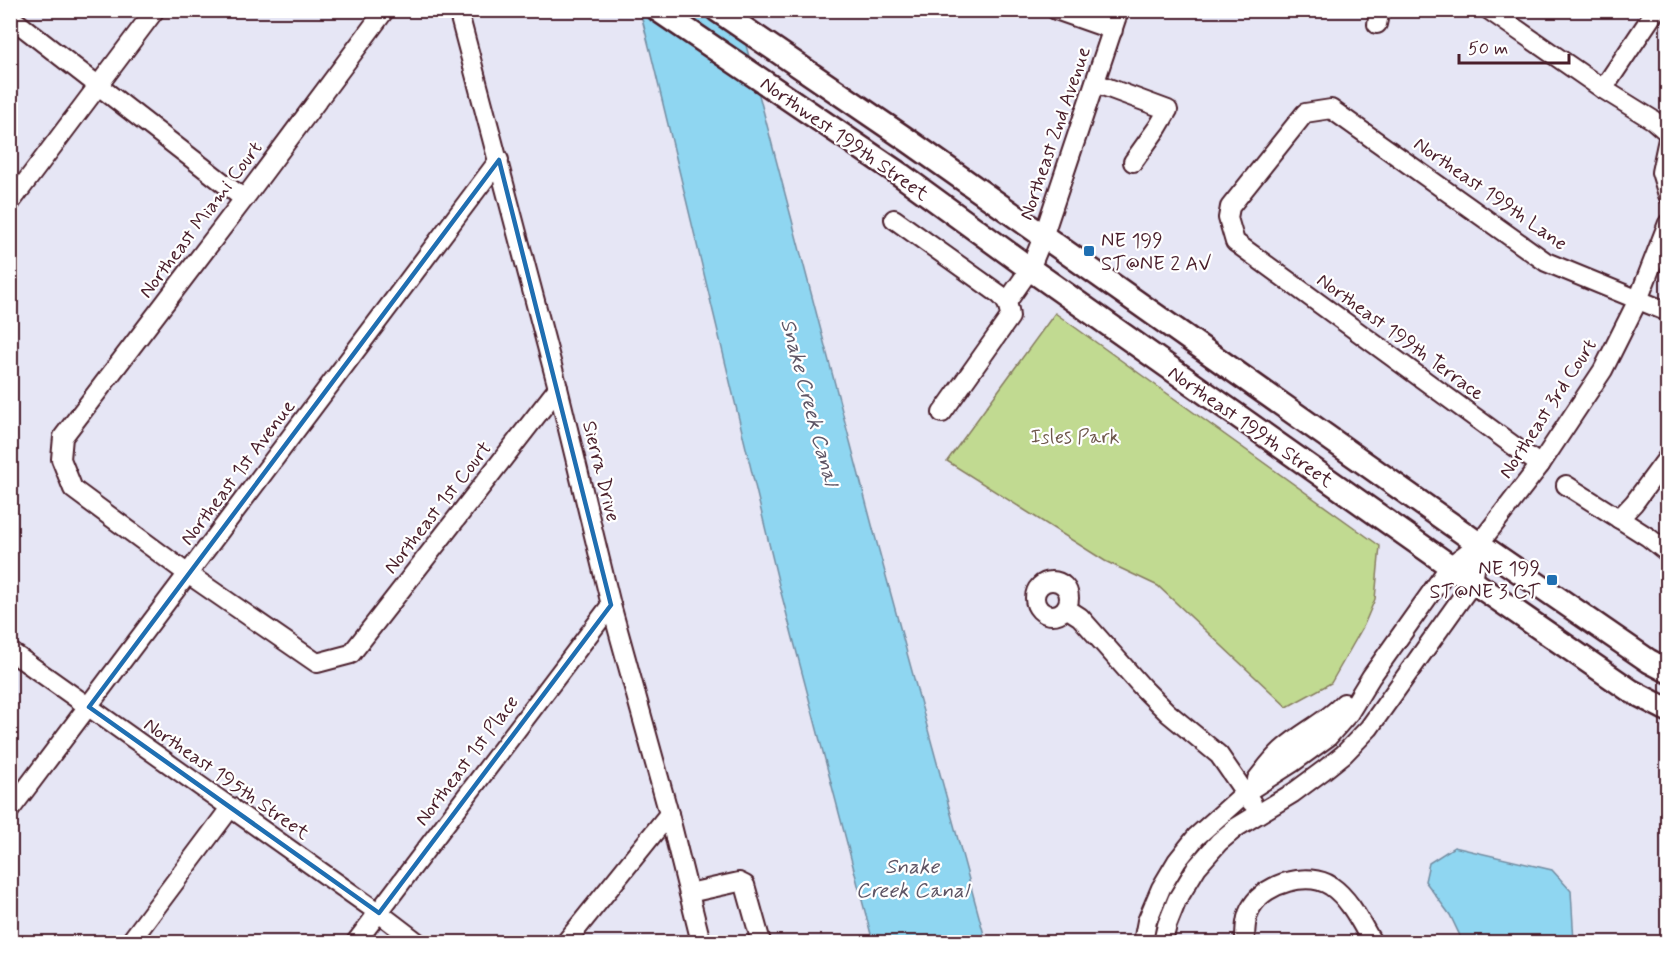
<svg xmlns="http://www.w3.org/2000/svg" width="1678" height="953" font-family="Mynerve,sans-serif">
	<style>
		.green { fill: #c1da91; stroke: #867c5e; stroke-width: 1.5 }
		.water { fill: #8fd6f1; stroke: #738da2; stroke-width: 1.5 }
		.lines { fill: none; stroke-linecap: round; stroke-linejoin: round }
		.minor-casing { stroke: #4a1f2b; stroke-width: 22 }
		.major-casing { stroke: #4a1f2b; stroke-width: 27 }
		.minor { stroke: #fff; stroke-width: 18 }
		.major { stroke: #fff; stroke-width: 22 }
		.marked { fill: none; stroke: #1f6fb2; stroke-width: 4.5; stroke-linejoin: round }
		.poi-dot { fill: #1f6fb2; stroke: #fff; stroke-width: 2 }
		.labels { text-anchor: middle; stroke-width: 4.5; stroke-linejoin: round; paint-order: stroke }
		.street-label { font-size: 20px; fill: #4a1f2b; stroke: #fff }
		.poi-label { font-size: 20px; fill: #4a1f2b; stroke: #fff; text-anchor: start }
		.park-label { font-size: 20px; fill: #6e574a; stroke: #fff }
		.water-label { font-size: 21px; font-style: italic; fill: #5f5666; stroke: #fff }
	</style>
	<rect width="100%" height="100%" fill="#e6e6f5"/>
	<filter id="ink" filterUnits="userSpaceOnUse"><feTurbulence type="fractalNoise" baseFrequency=".0167" numOctaves="2"/><feDisplacementMap in="SourceGraphic" scale="12" xChannelSelector="R" yChannelSelector="G"/><feConvolveMatrix kernelMatrix="1 2 1 2 8 2 1 2 1" color-interpolation-filters="sRGB"/></filter>
	<g filter="url(#ink)">
		<polygon class="green" points="1055,313 1380,546 1375,599 1364,625 1331,683 1287,707 1158,586 1105,561 947,461"/>
		<g class="water">
			<polygon points="640,11 737,11 872,525 986,942 873,942 779,585 651,54"/>
			<polygon points="1454,847 1552,870 1571,891 1574,942 1463,942 1450,915 1425,881 1429,863"/>
		</g>
		<g class="lines">
			<defs>
				<g id="minor">
					<polyline points="385,10 244,199 63,437 61,459 73,489 188,574 317,663 351,654 558,388"/>
					<polyline points="458,10 558,388 611,605 669,814 701,942"/>
					<polyline points="1056,10 1113,30"/>
					<polyline points="1489,10 1603,89 1653,120 1668,133"/>
					<polyline points="10,17 244,199"/>
					<polyline points="1377,24 1380,10"/>
					<polyline points="1095,83 1168,110 1158,127 1133,162"/>
					<polyline points="1603,89 1656,10"/>
					<polyline points="1668,139 1661,172 1668,195"/>
					<polyline points="10,203 155,10"/>
					<path d="M894,219L999,294C1007,301 1009,306 1010,317L942,413"/>
					<polyline points="1007,302 1030,269 1043,237 1119,10"/>
					<polyline points="1540,465 1235,242 1228,218 1230,207 1305,113 1331,109 1546,262 1668,312"/>
					<polyline points="1566,485 1648,537 1668,553"/>
					<polyline points="1619,519 1634,503 1668,457"/>
					<circle cx="1052" cy="598" r="17"/>
					<polyline points="1066,608 1080,617 1142,687 1168,713 1219,755 1252,803"/>
					<polyline points="10,651 379,913 417,942"/>
					<path d="M1257,779C1265,769 1273,758 1282,750C1302,732 1326,722 1344,703"/>
					<polyline points="10,810 499,160"/>
					<polyline points="689,893 739,882 745,885 761,942"/>
					<polyline points="130,942 231,807"/>
					<polyline points="356,942 611,605"/>
					<polyline points="566,942 669,814"/>
					<polyline points="1143,942 1147,921 1161,888 1177,861 1196,837 1245,793 1292,763 1328,737 1349,713 1371,677 1450,566 1479,544 1540,465 1603,370 1638,300 1668,223"/>
					<polyline points="1163,942 1167,925 1177,900 1197,867 1219,842 1237,827 1293,793 1324,770 1344,754 1369,728 1473,582 1479,544"/>
					<path d="M1245,942C1245,931 1245,916 1252,906C1266,883 1308,871 1331,886C1350,899 1361,923 1372,942"/>
				</g>
				<g id="major">
					<polyline points="658,10 901,175 1030,269 1450,566 1631,691 1668,710"/>
					<polyline points="717,10 909,141 1479,544 1649,661 1668,671"/>
				</g>
			</defs>
			<use href="#minor" class="minor-casing"/>
			<use href="#major" class="major-casing"/>
			<use href="#minor" class="minor"/>
			<use href="#major" class="major"/>
		</g>
	</g>
	<path class="marked" d="M499,160L611,605L379,913L89,707Z"/>
	<g class="poi-dot">
		<rect x="1083" y="245" width="12" height="12" rx="3"/>
		<rect x="1546" y="574" width="12" height="12" rx="3"/>
	</g>
	<g class="labels">
		<g class="street-label">
			<text transform="translate(1054 133) rotate(-71)" y="7">Northeast 2nd Avenue</text>
			<text transform="translate(845 138) rotate(35)" y="7">Northwest 199th Street</text>
			<text transform="translate(1491 193) rotate(35)" y="7">Northeast 199th Lane</text>
			<text transform="translate(200 219) rotate(-53)" y="7">Northeast Miami Court</text>
			<text transform="translate(1401 336) rotate(36)" y="7">Northeast 199th Terrace</text>
			<text transform="translate(1547 408) rotate(-57)" y="7">Northeast 3rd Court</text>
			<text transform="translate(1251 426) rotate(35)" y="7">Northeast 199th Street</text>
			<text transform="translate(602 471) rotate(76)" y="7">Sierra Drive</text>
			<text transform="translate(237 472) rotate(-53)" y="7">Northeast 1st Avenue</text>
			<text transform="translate(437 507) rotate(-52)" y="7">Northeast 1st Court</text>
			<text transform="translate(466 760) rotate(-53)" y="7">Northeast 1st Place</text>
			<text transform="translate(227 778) rotate(35)" y="7">Northeast 195th Street</text>
		</g>
		<g class="poi-label">
			<text x="1101" y="247">NE 199<tspan x="1101" dy="23">ST@NE 2 AV</tspan></text>
			<text x="1540" y="575" text-anchor="end">NE 199<tspan x="1540" dy="23">ST@NE 3 CT</tspan></text>
		</g>
		<g class="park-label">
			<text x="1075" y="443">Isles Park</text>
		</g>
		<g class="water-label">
			<text transform="translate(810 402) rotate(75)" y="7">Snake Creek Canal</text>
			<text x="912" y="873">Snake<tspan x="912" dy="24">Creek Canal</tspan></text>
		</g>
	</g>
	<rect width="1678" height="953" fill="none" stroke="#fff" stroke-width="36"/>
	<rect x="18" y="18" width="1642" height="917" fill="none" stroke="#4a1f2b" stroke-width="2" filter="url(#ink)"/>
	<path d="M1459 54v9h110v-9" fill="none" stroke="#4a1f2b" stroke-width="3"/>
	<text x="1468" y="54" font-size="18" fill="#4a1f2b" stroke="#ffffff" stroke-width="4.5" paint-order="stroke">50 m</text>
</svg>
